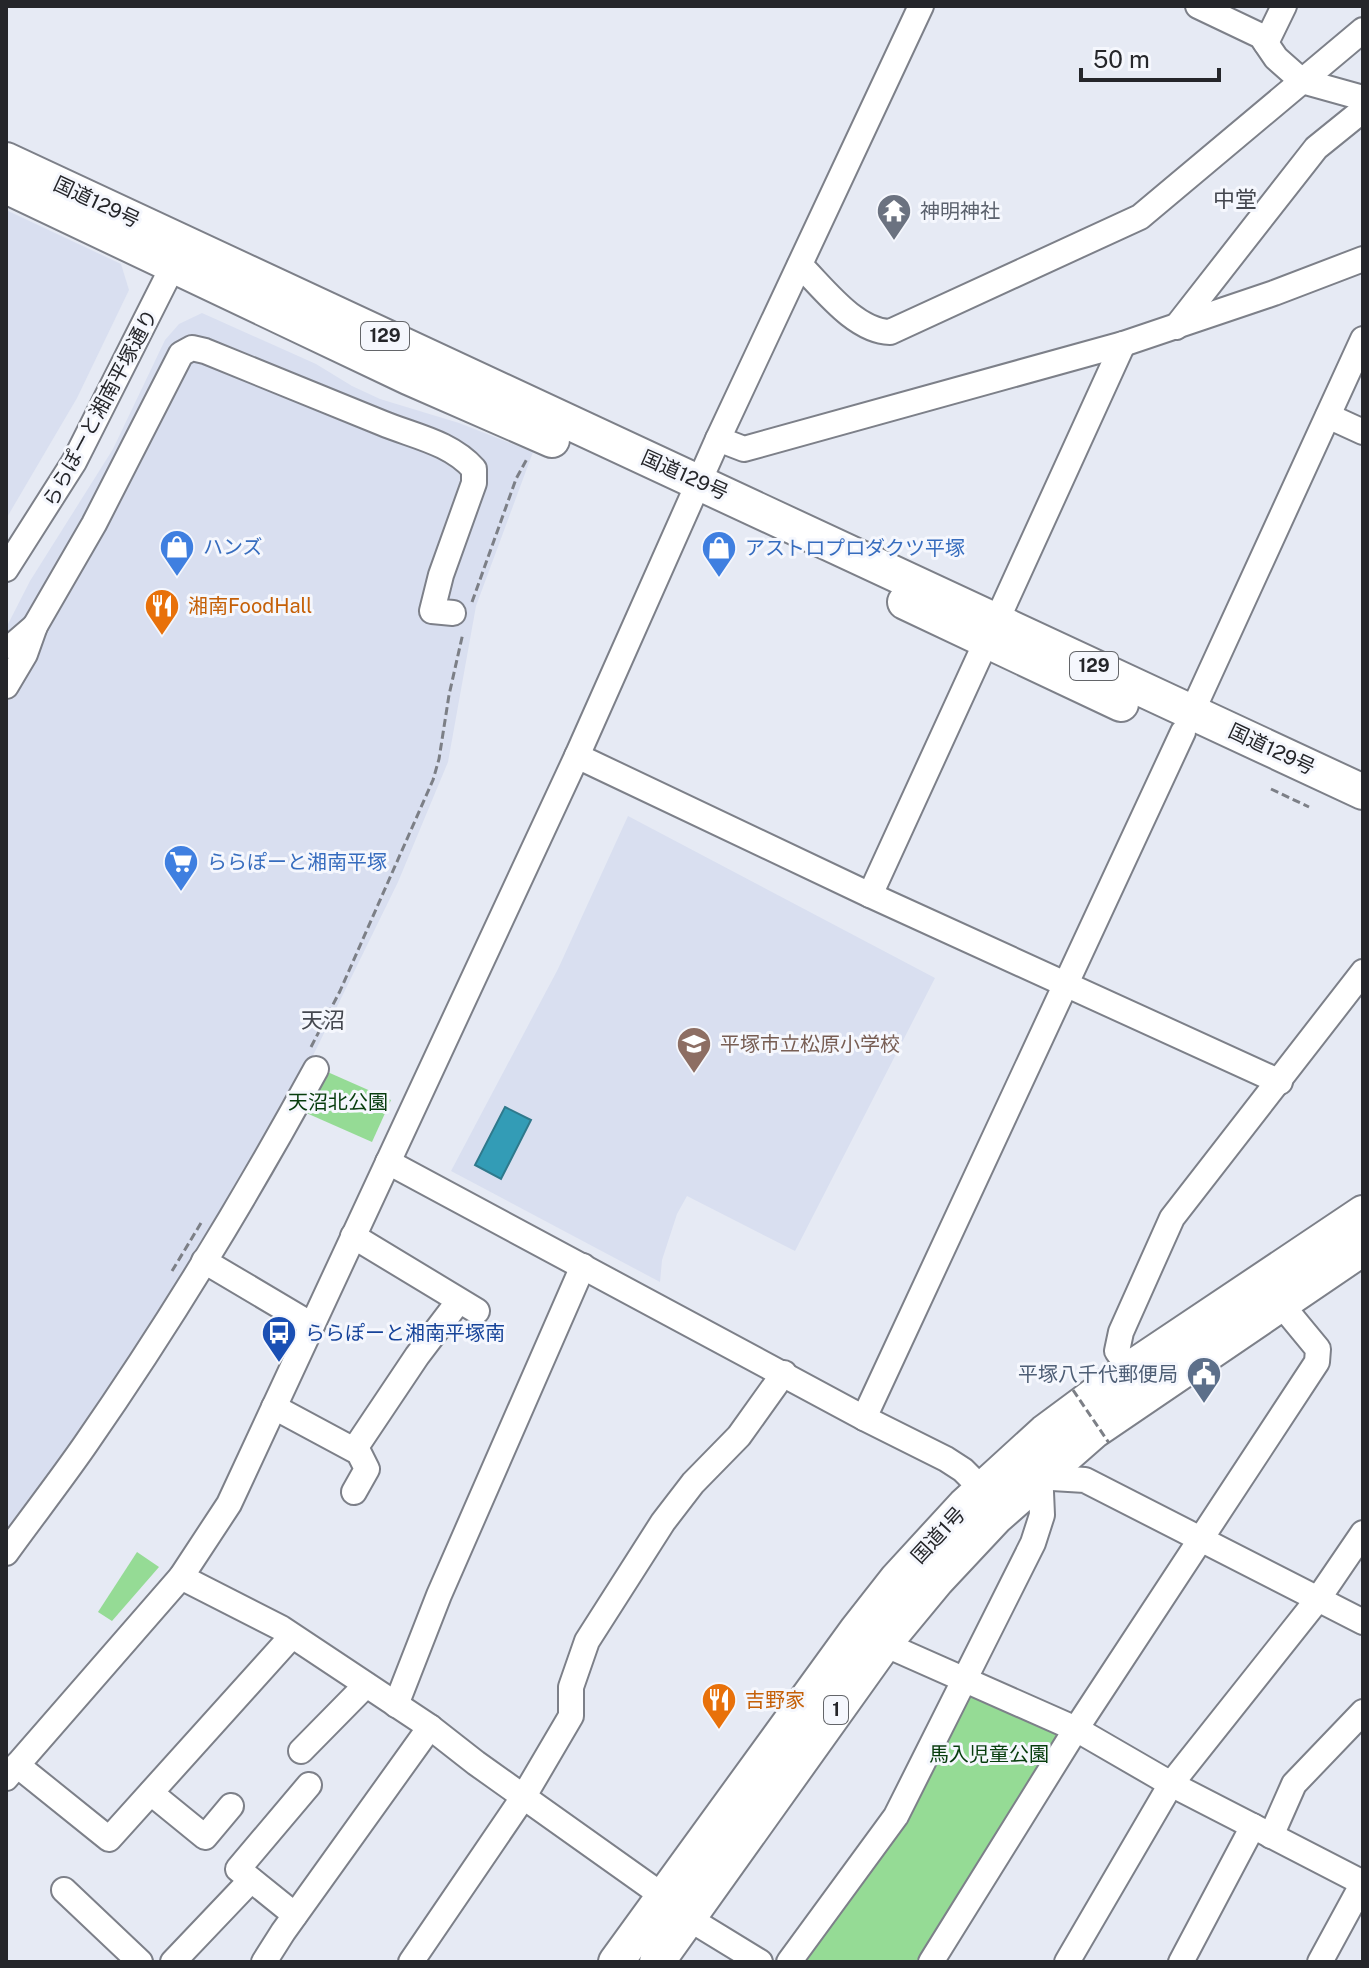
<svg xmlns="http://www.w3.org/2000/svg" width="1369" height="1968" font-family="'Public Sans','Noto Sans JP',sans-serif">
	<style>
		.built { fill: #d9dff0 }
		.green { fill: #95db95 }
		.water { fill: #339cb6; stroke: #2f798c; stroke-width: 2 }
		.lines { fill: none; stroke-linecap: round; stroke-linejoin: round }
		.minor-casing { stroke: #7d8089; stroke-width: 28 }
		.highway-casing { stroke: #7d8089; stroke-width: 38 }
		.path { stroke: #7c7f86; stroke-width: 3; stroke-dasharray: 8 4; stroke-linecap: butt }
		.minor { stroke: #fff; stroke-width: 24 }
		.highway { stroke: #fff; stroke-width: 34 }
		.path-bridge { stroke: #7c7f86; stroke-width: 3; stroke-dasharray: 8 4; stroke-linecap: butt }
		.labels { text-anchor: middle; stroke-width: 6; stroke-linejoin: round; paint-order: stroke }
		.shield { fill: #f5f7fd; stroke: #636569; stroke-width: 2 }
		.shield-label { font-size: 18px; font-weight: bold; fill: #25262a }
		.street-label { font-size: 20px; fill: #25262a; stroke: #f5f7fd }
		.worship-label { font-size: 20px; fill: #5b616d; stroke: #f5f7fd; text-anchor: start }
		.shop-label { font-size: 20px; fill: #366cbe; stroke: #f5f7fd; text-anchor: start }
		.food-label { font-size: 20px; fill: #c56008; stroke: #f5f7fd; text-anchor: start }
		.education-label { font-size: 20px; fill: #785e54; stroke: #f5f7fd; text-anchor: start }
		.park-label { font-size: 20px; fill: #073d0d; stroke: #f5f7fd }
		.transit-label { font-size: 20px; fill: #164399; stroke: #f5f7fd; text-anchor: start }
		.service-label { font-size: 20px; fill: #4e5e75; stroke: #f5f7fd; text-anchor: end }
		.neighbourhood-label { font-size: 22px; fill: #44474f; stroke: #f5f7fd }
	</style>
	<rect width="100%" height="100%" fill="#e6eaf4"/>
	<g class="built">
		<polygon points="6,210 121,264 129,290 77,398 6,519"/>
		<polygon points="202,313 316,364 352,386 380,399 459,423 533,452 476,606 448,762 398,882 283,1117 130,1358 6,1540 6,628 30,581 113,449 165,340 179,324"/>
		<polygon points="628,816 935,978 795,1251 687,1196 677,1214 662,1260 660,1282 451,1171 558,969"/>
	</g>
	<g class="green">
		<polygon points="323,1070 391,1100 372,1142 304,1112"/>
		<polygon points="137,1552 159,1567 112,1621 98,1612"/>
		<polygon points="963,1680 1076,1729 916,1962 794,1962 896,1816"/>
	</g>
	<polygon class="water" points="505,1107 531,1120 501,1179 475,1165"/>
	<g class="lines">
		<defs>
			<g id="minor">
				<polyline points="1198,6 1261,36 1276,58 1302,81 1363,98"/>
				<polyline points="1266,43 1284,6"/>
				<path d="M800,265C824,289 855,331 890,332L1140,217L1363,30"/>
				<polyline points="1176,327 1316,148 1363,110"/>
				<polyline points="1328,416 1363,432"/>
				<polyline points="718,439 744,449 1123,344 1274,293 1363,259"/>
				<polyline points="6,569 74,462 180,252"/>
				<polyline points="997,620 1123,344"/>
				<polyline points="6,646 13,645 35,626"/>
				<path d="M6,686L25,654L35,626L94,524L181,354L192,348L205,351C264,375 323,399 382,423C413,436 450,442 474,469V483L441,575L432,611L453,613"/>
				<polyline points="1192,712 1363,339"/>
				<polyline points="577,756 870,895 1280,1082"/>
				<polyline points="870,895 986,642"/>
				<polyline points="388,1162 864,1418 946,1459 963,1470 982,1489 989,1501"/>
				<polyline points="353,1236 477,1311"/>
				<polyline points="204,1261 312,1325"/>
				<polyline points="1130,1369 1117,1351 1121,1332 1172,1218 1363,972"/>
				<polyline points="274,1407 354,1450 417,1356 458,1302"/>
				<polyline points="864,1418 1183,732"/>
				<polyline points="1036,1477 1085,1480 1363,1622"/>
				<polyline points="354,1492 367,1469 356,1447"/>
				<path d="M6,1553C32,1517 60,1481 85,1445C169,1324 246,1197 316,1069"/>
				<polyline points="181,1577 281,1628 430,1727 476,1763 663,1896 688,1918 760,1962"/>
				<polyline points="884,1644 1076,1729 1171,1784 1363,1883"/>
				<polyline points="396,1705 439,1595 583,1266"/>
				<polyline points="301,1751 366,1685"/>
				<polyline points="17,1765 109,1839 291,1637"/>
				<polyline points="6,1778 181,1577 229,1504 577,756 718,439 921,6"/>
				<polyline points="151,1793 205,1837 231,1806"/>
				<polyline points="1271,1836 1294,1784 1363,1712"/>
				<polyline points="64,1890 140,1962"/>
				<polyline points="295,1915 238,1869 309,1785"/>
				<polyline points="173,1962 251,1880"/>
				<polyline points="264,1962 283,1932 430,1727"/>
				<polyline points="411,1962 524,1796 571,1716 571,1687 587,1641 663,1522 693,1483 739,1436 784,1373"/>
				<polyline points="789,1962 896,1816 1033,1543 1042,1515 1040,1469"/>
				<polyline points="931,1962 1076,1729 1317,1362 1318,1349 1280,1303"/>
				<polyline points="1067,1962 1171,1784 1318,1599 1363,1533"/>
				<polyline points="1181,1962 1253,1826"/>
				<polyline points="1320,1962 1363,1883"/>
			</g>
			<g id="highway">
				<polyline points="6,160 1363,792"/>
				<polyline points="6,186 408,377 552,440"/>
				<polyline points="905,602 1121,704"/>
				<polyline points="616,1962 857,1630 897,1579 965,1505 1045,1432 1130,1369 1363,1213"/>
				<polyline points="657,1962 884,1644 937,1580 996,1517 1094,1431 1363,1248"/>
			</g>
		</defs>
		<use href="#minor" class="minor-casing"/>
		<use href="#highway" class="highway-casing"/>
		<g class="path">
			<polyline points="472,602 516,479 528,457"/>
			<polyline points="1271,789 1309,807"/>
			<polyline points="311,1047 340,991 433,780 439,759 449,695 463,633"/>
			<polyline points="172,1271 201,1223"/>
		</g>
		<use href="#minor" class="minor"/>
		<use href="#highway" class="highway"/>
		<polyline class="path-bridge" points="1073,1390 1109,1443"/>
	</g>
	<defs>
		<symbol id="temple-pin" viewBox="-11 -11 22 30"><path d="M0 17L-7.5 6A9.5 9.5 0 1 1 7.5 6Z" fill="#6b7280" stroke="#f5f7fd"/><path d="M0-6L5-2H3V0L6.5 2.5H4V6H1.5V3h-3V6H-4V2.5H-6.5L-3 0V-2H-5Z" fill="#fff"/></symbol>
		<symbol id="shop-pin" viewBox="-11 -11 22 30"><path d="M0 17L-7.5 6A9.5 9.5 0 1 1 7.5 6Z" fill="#3f7fe0" stroke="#f5f7fd"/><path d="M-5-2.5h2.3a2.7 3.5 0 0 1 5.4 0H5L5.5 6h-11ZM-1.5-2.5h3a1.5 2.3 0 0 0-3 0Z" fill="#fff"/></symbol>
		<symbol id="restaurant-pin" viewBox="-11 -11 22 30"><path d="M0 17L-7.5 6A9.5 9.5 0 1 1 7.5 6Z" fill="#e8710a" stroke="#f5f7fd"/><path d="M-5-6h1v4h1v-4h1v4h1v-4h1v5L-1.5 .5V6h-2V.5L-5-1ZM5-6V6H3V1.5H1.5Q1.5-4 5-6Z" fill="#fff"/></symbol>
		<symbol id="supermarket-pin" viewBox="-11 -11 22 30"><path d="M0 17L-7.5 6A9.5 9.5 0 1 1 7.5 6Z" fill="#3f7fe0" stroke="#f5f7fd"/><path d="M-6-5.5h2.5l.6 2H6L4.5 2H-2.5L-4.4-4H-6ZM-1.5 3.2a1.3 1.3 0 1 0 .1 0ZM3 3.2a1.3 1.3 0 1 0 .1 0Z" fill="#fff"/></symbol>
		<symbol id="school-pin" viewBox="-11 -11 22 30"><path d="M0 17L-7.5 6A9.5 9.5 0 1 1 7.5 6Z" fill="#8d6e63" stroke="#f5f7fd"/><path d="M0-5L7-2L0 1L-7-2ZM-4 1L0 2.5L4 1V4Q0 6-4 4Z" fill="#fff"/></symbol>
		<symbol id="bus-pin" viewBox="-11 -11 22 30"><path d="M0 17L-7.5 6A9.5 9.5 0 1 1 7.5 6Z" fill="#1a4fb4" stroke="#f5f7fd"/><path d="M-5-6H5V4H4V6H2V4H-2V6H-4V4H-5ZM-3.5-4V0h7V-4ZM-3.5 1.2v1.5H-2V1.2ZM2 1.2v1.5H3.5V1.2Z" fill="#fff"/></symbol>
		<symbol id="civic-pin" viewBox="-11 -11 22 30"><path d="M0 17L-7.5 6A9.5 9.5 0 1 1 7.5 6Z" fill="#5c6f8a" stroke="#f5f7fd"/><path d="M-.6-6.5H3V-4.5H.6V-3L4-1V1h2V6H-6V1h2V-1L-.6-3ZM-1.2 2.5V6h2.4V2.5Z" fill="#fff"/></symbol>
	</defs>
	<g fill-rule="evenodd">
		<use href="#temple-pin" x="874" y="191" width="40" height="54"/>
		<use href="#shop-pin" x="157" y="527" width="40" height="54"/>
		<use href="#shop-pin" x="699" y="528" width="40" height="54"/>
		<use href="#restaurant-pin" x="142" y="586" width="40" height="54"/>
		<use href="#supermarket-pin" x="161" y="842" width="40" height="54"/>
		<use href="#school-pin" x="674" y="1024" width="40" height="54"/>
		<use href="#bus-pin" x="259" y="1313" width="40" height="54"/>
		<use href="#civic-pin" x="1184" y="1354" width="40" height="54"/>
		<use href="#restaurant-pin" x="699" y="1680" width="40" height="54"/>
	</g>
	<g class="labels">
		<g class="shield">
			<rect x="361" y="322" width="48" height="28" rx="6"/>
			<rect x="1070" y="652" width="48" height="28" rx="6"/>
			<rect x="824" y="1696" width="24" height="28" rx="6"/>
		</g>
		<g class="shield-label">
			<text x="385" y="342">129</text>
			<text x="1094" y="672">129</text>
			<text x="836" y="1716">1</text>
		</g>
		<g class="street-label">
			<text transform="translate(97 202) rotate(25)" y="7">国道129号</text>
			<text transform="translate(100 408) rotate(-62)" y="7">ららぽーと湘南平塚通り</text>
			<text transform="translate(685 475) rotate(24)" y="7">国道129号</text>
			<text transform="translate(1272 749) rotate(25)" y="7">国道129号</text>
			<text transform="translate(938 1535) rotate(-47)" y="7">国道1号</text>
		</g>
		<g class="worship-label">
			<text x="920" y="218">神明神社</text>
		</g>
		<g class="shop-label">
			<text x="203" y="554">ハンズ</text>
			<text x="745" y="555">アストロプロダクツ平塚</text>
			<text x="207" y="869">ららぽーと湘南平塚</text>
		</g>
		<g class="food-label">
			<text x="188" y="613">湘南FoodHall</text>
			<text x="745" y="1707">吉野家</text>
		</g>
		<g class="education-label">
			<text x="720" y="1051">平塚市立松原小学校</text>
		</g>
		<g class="park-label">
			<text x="338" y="1109">天沼北公園</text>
			<text x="989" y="1761">馬入児童公園</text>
		</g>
		<g class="transit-label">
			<text x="305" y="1340">ららぽーと湘南平塚南</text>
		</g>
		<g class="service-label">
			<text x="1178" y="1381">平塚八千代郵便局</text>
		</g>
		<g class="neighbourhood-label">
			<text x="1235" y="207">中堂</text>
			<text x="323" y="1028">天沼</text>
		</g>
	</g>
	<rect width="1369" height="1968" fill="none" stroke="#25262a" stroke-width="16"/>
	<path d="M1081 68v12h138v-12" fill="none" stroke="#25262a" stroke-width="4"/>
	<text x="1093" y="68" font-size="24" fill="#25262a" stroke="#f5f7fd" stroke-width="6" paint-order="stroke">50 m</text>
</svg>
